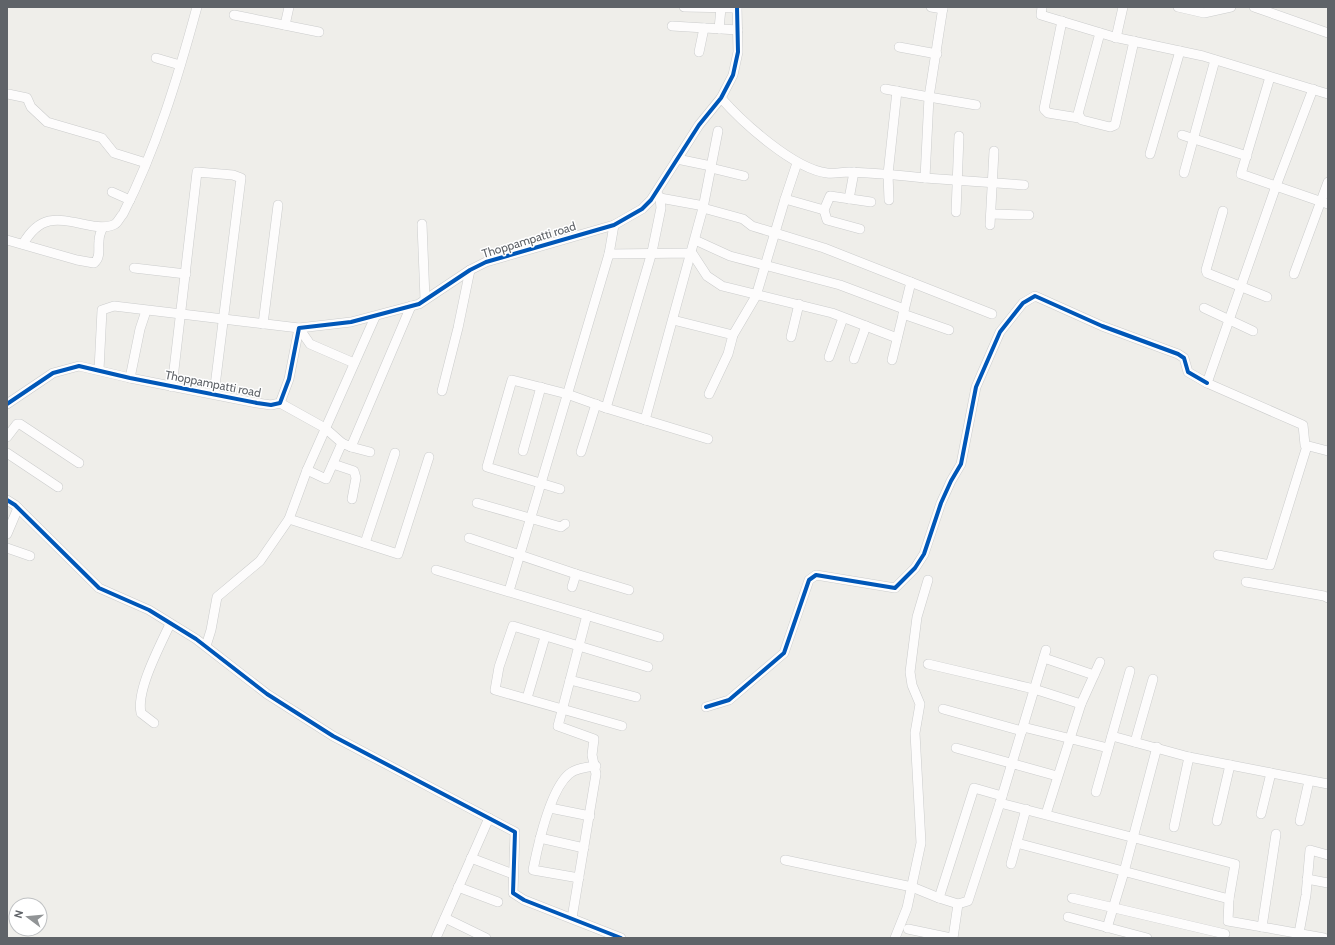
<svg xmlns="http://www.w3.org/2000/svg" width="1335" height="945" font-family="Cabin,sans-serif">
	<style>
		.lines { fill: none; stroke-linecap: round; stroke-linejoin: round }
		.minor-casing { stroke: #cbcccc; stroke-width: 10 }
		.minor { stroke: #fdfcfc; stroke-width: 9 }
		.cycleway-casing { stroke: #fff; stroke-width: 6 }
		.cycleway { stroke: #0057b8; stroke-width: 4 }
		.labels { text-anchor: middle; stroke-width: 3; stroke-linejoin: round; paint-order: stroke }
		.street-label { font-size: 12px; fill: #5f6368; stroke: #fff }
	</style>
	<rect width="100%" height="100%" fill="#efeeea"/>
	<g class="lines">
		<defs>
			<g id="minor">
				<polyline points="684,7 737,8"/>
				<polyline points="931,7 943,9"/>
				<polyline points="1042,7 1041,15 1114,37 1203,56 1328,94"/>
				<polyline points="1178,7 1204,13 1231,7"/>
				<polyline points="1254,7 1328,33"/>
				<polyline points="234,15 319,32"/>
				<polyline points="1062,21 1044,109 1048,113 1079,118"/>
				<polyline points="285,25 289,7"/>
				<polyline points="672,26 738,30"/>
				<polyline points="719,29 721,8"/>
				<polyline points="1100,33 1078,114 1082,120 1110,127 1115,125 1134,41"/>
				<polyline points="1116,38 1123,7"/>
				<polyline points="899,47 937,54"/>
				<polyline points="699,52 704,28"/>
				<polyline points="156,58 180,65"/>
				<polyline points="1270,77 1241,174 1328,204"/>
				<polyline points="885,89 929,97"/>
				<polyline points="1313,89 1276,186 1207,383 1303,425 1305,445 1328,451"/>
				<polyline points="8,94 27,98 31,107 47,122 102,138 114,153 146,163"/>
				<polyline points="929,97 976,105"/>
				<path d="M721,98C743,123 794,169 827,173C834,174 842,172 849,172C874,173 899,175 925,178L929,97L943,7"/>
				<polyline points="1182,135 1247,156"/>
				<polyline points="1150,154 1180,51"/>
				<polyline points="677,159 711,166"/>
				<polyline points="711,168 744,176"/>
				<polyline points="1184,173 1215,60"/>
				<polyline points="925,178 1024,185"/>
				<polyline points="112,192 130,200"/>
				<polyline points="660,198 704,206"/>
				<polyline points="785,199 824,210"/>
				<polyline points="849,199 854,172"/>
				<polyline points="889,200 888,174 897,91"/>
				<polyline points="703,208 743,219 752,226 824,248 992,314"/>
				<polyline points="1223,211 1206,270 1207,273 1267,297"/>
				<polyline points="956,212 959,136"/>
				<polyline points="991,214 1029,215"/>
				<polyline points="422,224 425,299"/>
				<polyline points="990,225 994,151"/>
				<polyline points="860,229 827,220 824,210 830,196 871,202"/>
				<path d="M7,240L77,260L94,263C101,257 98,249 99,241C99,236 101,231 103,227"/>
				<polyline points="695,240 730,256 840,285 904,309"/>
				<path d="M23,244C42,211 61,220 93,226C100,227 108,228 115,224C118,222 120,217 123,214C156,150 178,77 197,7"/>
				<polyline points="609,254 692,253 707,276 722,286 832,313 897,338"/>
				<polyline points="134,268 186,274"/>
				<polyline points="1294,274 1328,182"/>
				<polyline points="1204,308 1253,331"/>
				<polyline points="903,314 949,330"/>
				<polyline points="375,317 307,470 289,519 398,554 429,457"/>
				<polyline points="673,320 733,335"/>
				<polyline points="263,324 278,205"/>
				<polyline points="791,337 799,304"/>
				<polyline points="829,357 843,318"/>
				<polyline points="854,359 866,326"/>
				<polyline points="892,360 911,282"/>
				<polyline points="99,370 102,310 114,306 299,328 310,344 354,363"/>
				<polyline points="130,378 140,329 146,311"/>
				<polyline points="172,387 197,172 233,175 241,178 214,394"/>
				<polyline points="442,391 458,328 470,270"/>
				<polyline points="709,394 728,354 733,335 756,296 785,199 797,163"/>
				<polyline points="280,403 325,428 342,443"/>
				<polyline points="7,404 53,373 79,366 130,378 257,403 271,405 280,403 289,379 299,328 351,322 419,304 470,270 486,262 614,225 642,209 651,200 699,125 721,98 733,75 738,52 737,7"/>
				<polyline points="606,408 652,252 661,208 660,198 657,193"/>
				<polyline points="645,420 703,208 718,131"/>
				<polyline points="7,437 17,424 20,424 79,463"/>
				<polyline points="351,447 370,452"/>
				<polyline points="523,451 541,387"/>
				<polyline points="581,452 596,404"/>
				<polyline points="7,453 58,487"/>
				<polyline points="333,464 354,471 356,478 352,499"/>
				<polyline points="307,470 326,479 342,443 351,447 411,306"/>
				<polyline points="560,489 487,467 512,380 567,394 606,408 708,439"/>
				<polyline points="7,500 15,505 99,588 149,610 196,639 267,694 333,736 515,832 513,893 524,900 621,938"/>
				<polyline points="477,503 561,527 565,524"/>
				<polyline points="7,534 18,508"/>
				<polyline points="469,538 576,574 629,590"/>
				<polyline points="365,543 395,453"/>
				<polyline points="7,548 30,556"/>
				<polyline points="1218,555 1270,565 1307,446"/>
				<polyline points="436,570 659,637"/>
				<polyline points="1246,582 1324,596 1328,598"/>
				<polyline points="572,587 576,574"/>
				<polyline points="509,591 609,254 614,225"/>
				<polyline points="206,646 211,630 217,597 260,561 289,519"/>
				<polyline points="1046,650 1000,803 1235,864 1229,899 1228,921 1324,938"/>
				<polyline points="1044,658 1094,675"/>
				<polyline points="928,664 1034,689 1081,704"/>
				<polyline points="570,680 636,697"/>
				<polyline points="527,698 545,637"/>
				<polyline points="706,707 729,700 784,653 809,580 816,575 895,588 915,568 924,554 941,503 951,481 961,464 976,387 1000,332 1023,303 1035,296 1102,326 1178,354 1184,358 1188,372 1207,383"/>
				<polyline points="943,709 1022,731"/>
				<path d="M154,723L141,713C136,690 160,646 170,624"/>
				<polyline points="622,726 495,690 499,667 513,626 648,667"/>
				<polyline points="1023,727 1108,748"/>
				<polyline points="1112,736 1189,757 1328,784"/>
				<polyline points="1135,742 1153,679"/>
				<polyline points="956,748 1057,776"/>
				<polyline points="1096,792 1130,671"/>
				<polyline points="1000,803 968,901 958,904 939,898 974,788 1002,796"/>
				<polyline points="550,808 590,816"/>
				<polyline points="1046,814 1081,704 1100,662"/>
				<polyline points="1261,814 1271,773"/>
				<polyline points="1217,821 1230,765"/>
				<polyline points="1300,821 1309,781"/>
				<polyline points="1174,827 1189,757"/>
				<polyline points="540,838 584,848"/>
				<polyline points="1017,843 1229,899"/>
				<polyline points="471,858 513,874"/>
				<polyline points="785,860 912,887 939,898"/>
				<polyline points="1011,864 1026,809"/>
				<path d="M579,878L533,870C538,845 550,790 569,774C576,768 587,767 596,766"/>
				<polyline points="1307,879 1328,883"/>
				<polyline points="458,887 498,902"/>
				<polyline points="1072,898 1225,934"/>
				<polyline points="1068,917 1147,938"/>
				<polyline points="445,918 486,938"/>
				<polyline points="572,918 596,774 592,755 594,739 558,726 587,615"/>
				<polyline points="1262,927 1276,834"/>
				<polyline points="1107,928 1124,872 1157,747"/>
				<polyline points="908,929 951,938"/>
				<polyline points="1299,933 1306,895 1310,850 1328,855"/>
				<polyline points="436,938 489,818"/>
				<polyline points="895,938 907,908 921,843 915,733 920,704 912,685 910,672 917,617 928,580"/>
				<polyline points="953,938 958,904"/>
			</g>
		</defs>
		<use href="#minor" class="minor-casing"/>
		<use href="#minor" class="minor"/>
		<defs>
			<g id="cycleway">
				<polyline points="7,404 53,373 79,366 130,378 257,403 271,405 280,403 289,379 299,328 351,322 419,304 470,270 486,262 614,225 642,209 651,200 699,125 721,98 733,75 738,52 737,7"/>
				<polyline points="7,500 15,505 99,588 149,610 196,639 267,694 333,736 515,832 513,893 524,900 621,938"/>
				<polyline points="706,707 729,700 784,653 809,580 816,575 895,588 915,568 924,554 941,503 951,481 961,464 976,387 1000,332 1023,303 1035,296 1102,326 1178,354 1184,358 1188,372 1207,383"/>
			</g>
		</defs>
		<use href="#cycleway" class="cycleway-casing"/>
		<use href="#cycleway" class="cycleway"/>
	</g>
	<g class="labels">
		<g class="street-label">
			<text transform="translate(529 240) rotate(-17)" y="4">Thoppampatti road</text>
			<text transform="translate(213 384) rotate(11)" y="4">Thoppampatti road</text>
		</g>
	</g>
	<rect width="1335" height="945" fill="none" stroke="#5f6368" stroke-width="16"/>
	<g transform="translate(28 917) rotate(286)"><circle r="19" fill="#ffffff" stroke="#bfc1c3"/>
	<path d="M0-3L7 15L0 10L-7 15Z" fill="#919496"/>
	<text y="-6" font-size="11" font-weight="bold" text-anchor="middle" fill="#5f6368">N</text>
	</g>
</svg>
